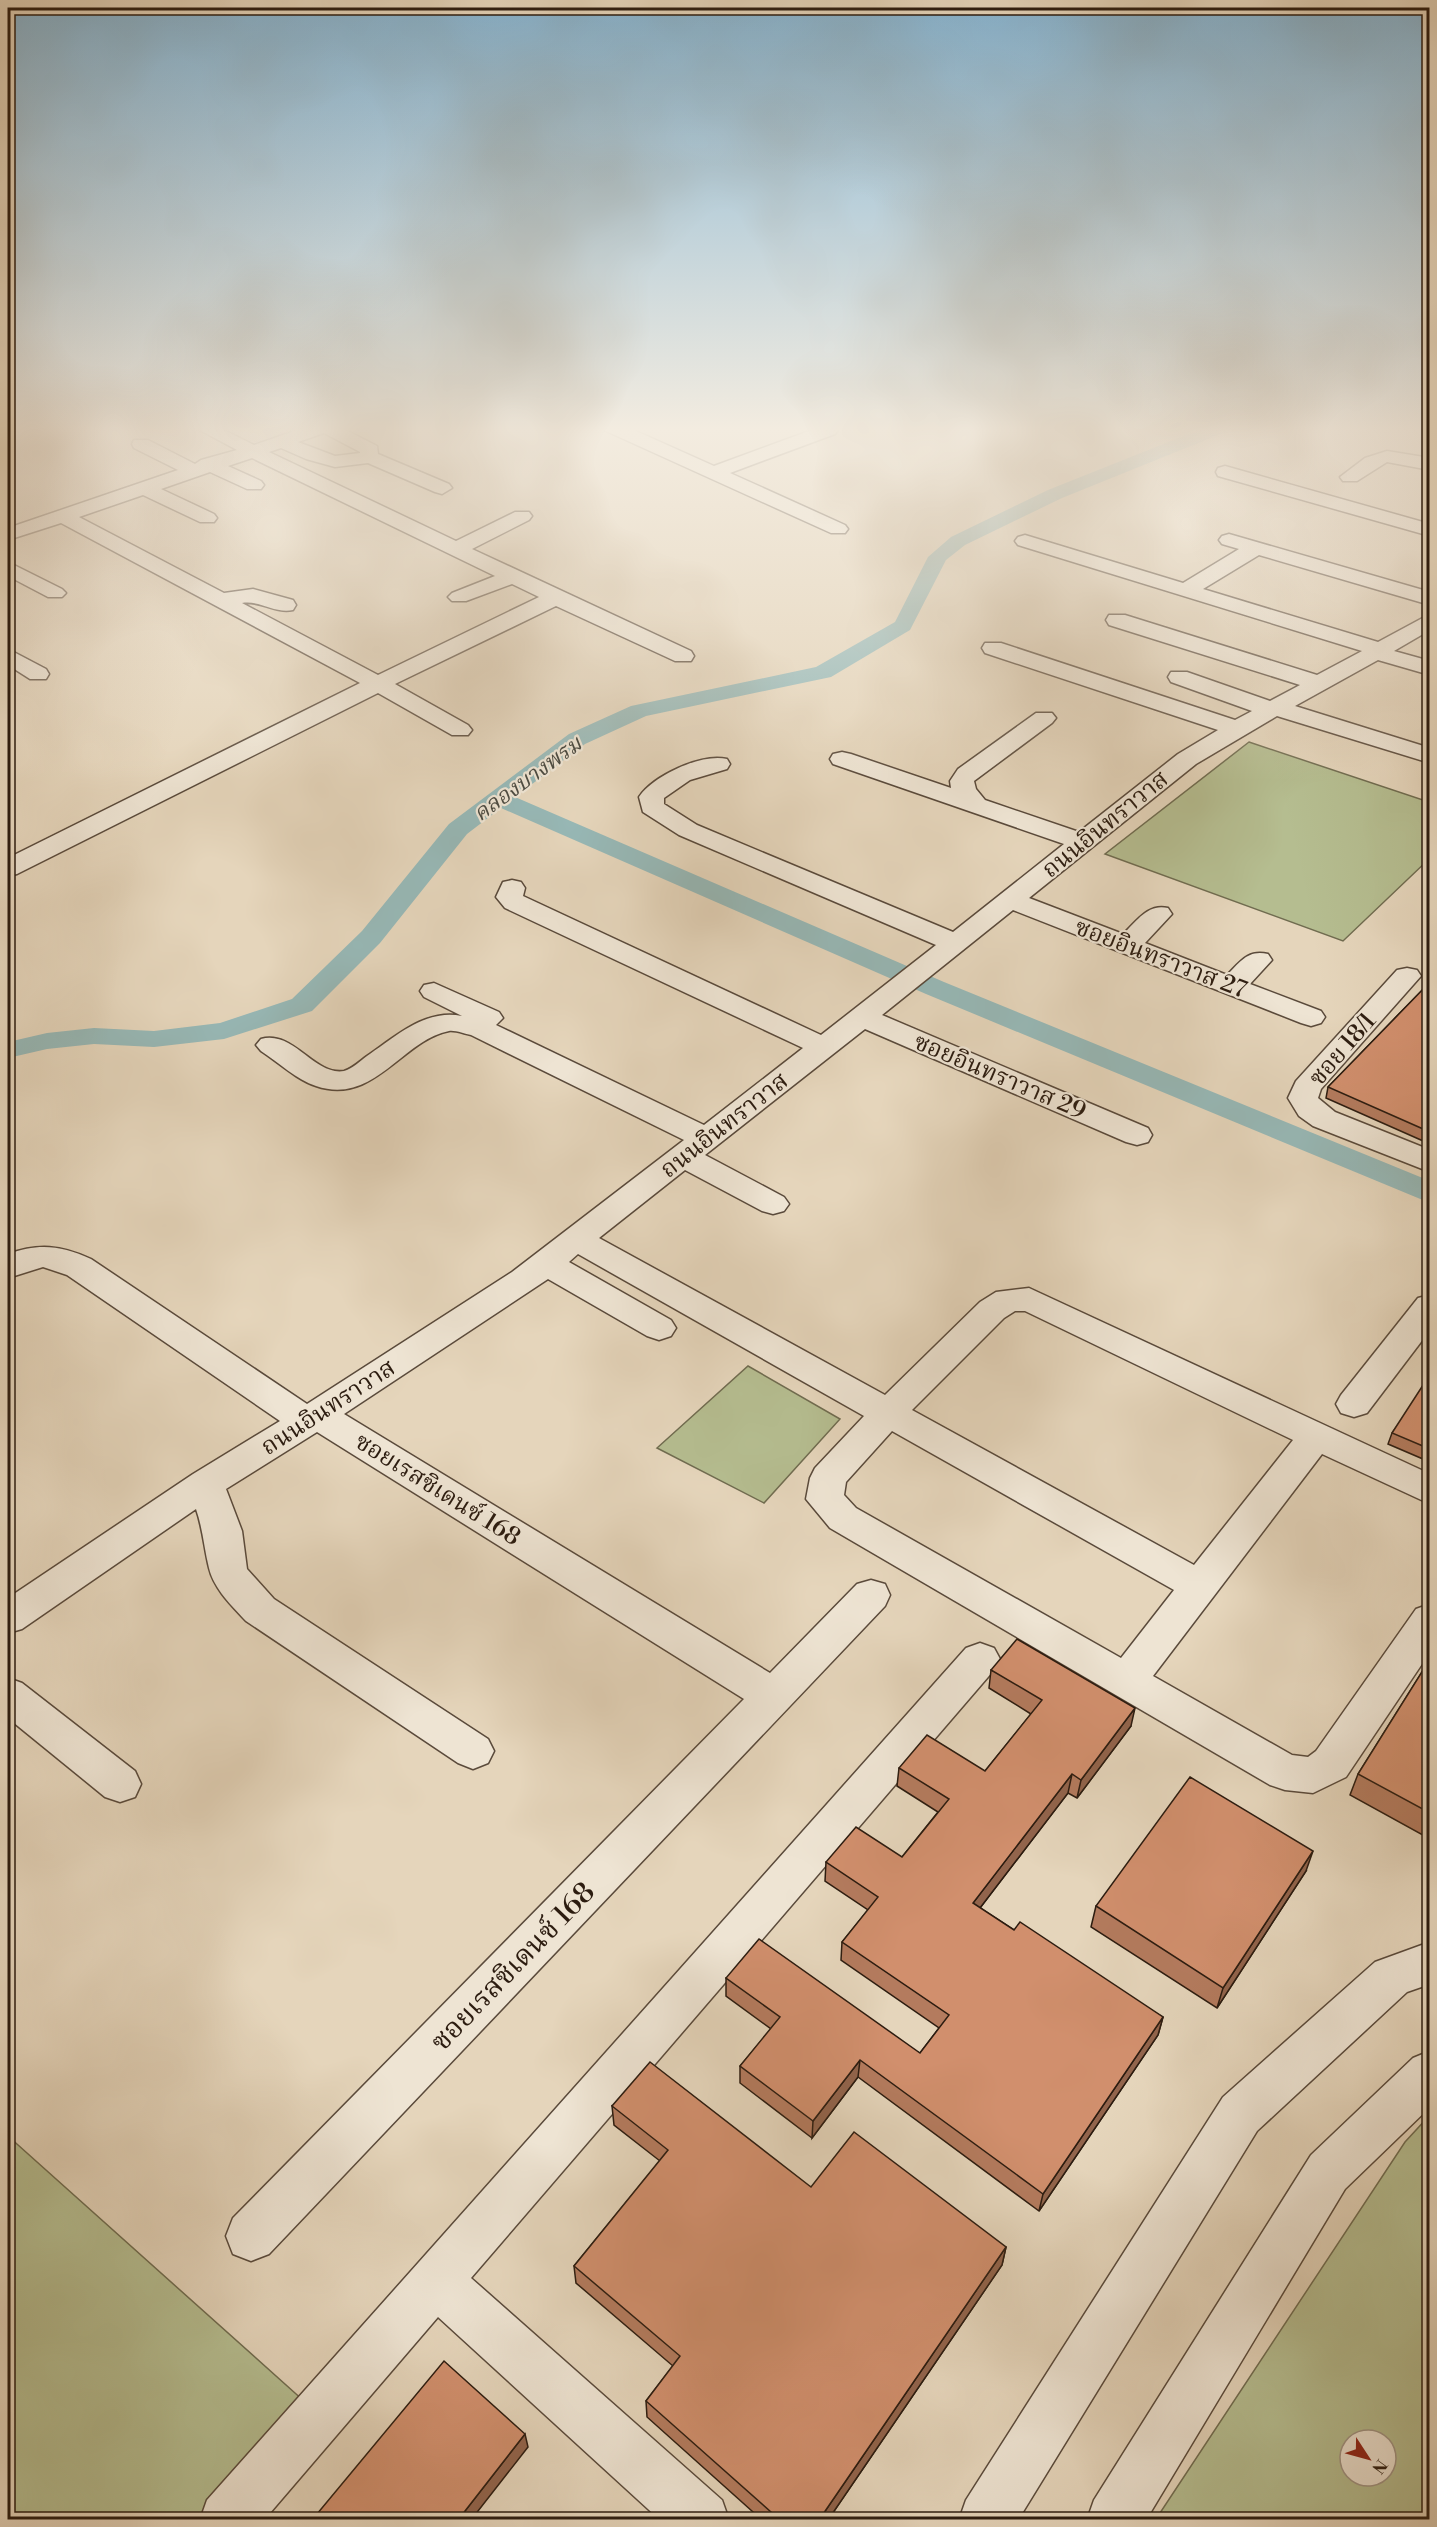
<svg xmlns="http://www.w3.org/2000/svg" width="1437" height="2527" font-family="'Libre Bodoni','Noto Serif Thai',serif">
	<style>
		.green { fill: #b5bd90; stroke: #706c50; stroke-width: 1.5; fill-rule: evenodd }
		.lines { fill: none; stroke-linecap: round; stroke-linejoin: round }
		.canal { fill: #97b8b6; fill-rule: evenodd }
		.minor-casing { stroke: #5a4a3b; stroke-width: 3 }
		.minor { fill: #eee4d3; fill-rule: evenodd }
		.wall { fill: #b47b5e; stroke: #2c1c10; stroke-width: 1.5 }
		.shaded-wall { fill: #92644c; stroke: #2c1c10; stroke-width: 1.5 }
		.building { fill: #d18f6d; stroke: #2c1c10; stroke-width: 1.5 }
		.labels { text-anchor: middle; stroke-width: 4.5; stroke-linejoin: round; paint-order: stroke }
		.far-water-label { font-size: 22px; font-style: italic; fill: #4c4b42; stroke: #eee4d3 }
		.street-label { font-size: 24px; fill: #2c1c10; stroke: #eee4d3 }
		.near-street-label { font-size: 28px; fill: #2c1c10; stroke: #eee4d3 }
	</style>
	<rect width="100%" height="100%" fill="#e5d5bb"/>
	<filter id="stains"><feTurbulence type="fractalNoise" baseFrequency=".00333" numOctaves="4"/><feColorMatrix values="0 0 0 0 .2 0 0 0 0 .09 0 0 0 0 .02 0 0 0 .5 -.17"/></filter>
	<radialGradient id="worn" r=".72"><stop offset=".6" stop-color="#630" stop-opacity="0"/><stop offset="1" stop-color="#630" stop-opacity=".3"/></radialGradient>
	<g class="green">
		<polygon points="1249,742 1429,802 1429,859 1343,941 1105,854"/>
		<polygon points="748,1366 840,1419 764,1503 657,1448"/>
		<path d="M1429,2116V2519H1156L1405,2142ZM1350,2440H1386V2476H1350Z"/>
		<polygon points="8,2136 305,2402 204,2519 8,2519"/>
	</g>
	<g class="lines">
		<polygon class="canal" points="1206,427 1231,427 1228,431 1062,498 965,545 946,560 910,630 831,677 646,716 585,744 515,797 944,982 1430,1181 1430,1203 926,994 501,808 467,834 380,943 312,1011 224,1039 154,1047 94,1044 47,1049 8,1058 8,1042 47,1033 94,1028 154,1031 220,1023 292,999 362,931 449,824 569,734 631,706 816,667 895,622 928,557 951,537 1048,490"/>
		<defs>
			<g id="minor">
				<path d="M194,427H218L254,445L306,427H340L377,446L378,454L449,484L452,488L442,494L435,492L368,463L335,467L306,459L281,448L269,452L456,541L515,512H529L532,516L529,520L472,549L691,651L694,656L691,661H675L556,606L395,684L468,725L472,730L468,735H452L378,693L17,874L8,876V858L360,683L61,523L8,540V528L178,470L134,448L132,444L134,440H148L195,464L201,460L237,450ZM324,433L360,452V453L335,456L298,442ZM252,458L495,576L452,593L448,597L452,601H466L512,584L539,597L378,675L242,603C260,600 275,614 293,610L296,605L293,600L253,589L224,593L79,517L143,495L200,522H214L217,518L214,514L161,489L210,472L247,489H261L264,485L261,481L228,466Z"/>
				<polygon points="603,427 627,427 714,466 820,427 836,427 838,430 835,434 730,473 845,525 848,529 845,533 831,533 606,431"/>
				<polygon points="1387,451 1430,458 1430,470 1387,462 1357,481 1343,481 1340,477 1365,458"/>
				<polygon points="1225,466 1430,524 1430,536 1218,476 1216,472 1218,468"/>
				<path d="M1229,534L1430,592V605L1259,555L1203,589L1378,642L1430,614V630L1394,651L1430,661V675L1378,660L1295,706L1430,748V763L1277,716L1196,764L1029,898L1123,934C1137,921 1148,903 1168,908L1172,914L1145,943L1227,975C1240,962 1248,949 1268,954L1272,960L1250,984L1321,1011L1325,1017L1321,1023L1311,1026L1301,1023L1013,910L882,1015L1148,1128L1152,1135L1148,1142L1137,1145L1126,1142L865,1029L705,1155L784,1197L789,1204L784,1211L773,1214L762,1211L685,1170L599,1238L885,1395L980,1302L996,1292L1029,1288L1430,1474V1504L1322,1454L1153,1676L1292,1755L1308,1757L1316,1751L1416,1609L1430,1604V1652L1346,1777L1313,1793L1285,1790L1270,1785L830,1528L806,1499L810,1478L815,1468L864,1416L578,1254L569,1262L671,1320L676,1328L671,1336L659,1340L647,1336L548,1279L344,1414L770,1673L857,1584L871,1580L885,1584L890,1595L885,1606L269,2254L251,2261L233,2254L226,2236L233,2218L744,1699L317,1432L226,1489L242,1531L247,1569L274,1599L488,1739L494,1751L488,1763L473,1769L458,1763L246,1621C232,1606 214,1589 209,1568C204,1548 203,1529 196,1509L22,1629L8,1633V1598L193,1474L280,1421L67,1275L43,1267L8,1278V1254C38,1243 61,1245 91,1259L307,1404L512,1272L684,1140L471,1035C465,1034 455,1030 449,1031C402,1040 374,1106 316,1086C297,1080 278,1062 261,1051L256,1045L261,1039C294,1030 314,1076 344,1071C352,1069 360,1061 367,1056C395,1037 426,1008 462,1016L424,997L420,991L424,985L434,983L499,1012L503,1018L496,1025L704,1125L803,1048L505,908L496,897L503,882L512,880L521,882L525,888L523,896L821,1035L936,945L679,835L643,812L639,797C653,776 701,753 727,759L730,764L727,769L690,780L664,798V804L697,825L953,932L1064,844L833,764L830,759L833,754L842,752L851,754L951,788L950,781L958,769L1036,713H1052L1056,718L1052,723L974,781L976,789L985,800L1079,832L1178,754L1218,730L985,653L982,648L985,643H1001L1235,720L1252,711L1171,682L1168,677L1171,672H1187L1270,701L1300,685L1109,625L1106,620L1109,615H1125L1317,675L1362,651L1018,545L1015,541L1018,537L1025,535L1183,583L1239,549L1222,544L1219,540L1222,536ZM1015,1311H1025L1293,1440L1194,1565L912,1410L1004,1318ZM892,1431L1174,1590L1121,1658L856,1508L844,1495L846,1482Z"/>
				<polygon points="8,562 62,589 66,593 62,597 48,597 8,576"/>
				<polygon points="8,649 46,669 49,674 46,679 30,679 8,665"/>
				<polygon points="1407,968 1417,970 1421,976 1321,1089 1318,1098 1335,1112 1430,1150 1430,1172 1313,1126 1299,1116 1288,1098 1296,1081 1397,970"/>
				<polygon points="1430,1295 1430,1330 1367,1413 1354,1417 1341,1413 1336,1404 1341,1395 1418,1298"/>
				<polygon points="980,1643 994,1648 1000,1659 994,1670 471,2278 722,2500 729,2520 660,2520 438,2317 264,2520 200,2520 207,2500 966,1648"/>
				<polygon points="8,1678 22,1683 135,1771 141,1784 135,1797 120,1802 105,1797 8,1718"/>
				<polygon points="1430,1942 1430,1984 1407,1992 1257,2131 1018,2520 959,2520 966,2500 1223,2097 1375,1962"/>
				<polygon points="1430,2051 1430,2107 1345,2189 1146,2520 1087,2520 1094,2500 1311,2155 1413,2058"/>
			</g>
		</defs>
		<use href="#minor" class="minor-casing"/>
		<use href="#minor" class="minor"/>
	</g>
	<g class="wall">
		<polygon points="1430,982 1430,1144 1326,1098 1328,1087"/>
		<polygon points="1430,1380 1430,1462 1388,1444 1392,1433"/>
		<polygon points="1430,1659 1430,1839 1350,1795 1358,1774"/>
		<polygon points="991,1670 1131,1726 1077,1798 1068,1793 980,1908 1014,1930 1163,2017 1158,2035 1039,2211 858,2077 812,2138 740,2083 740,2066 771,2029 726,1996 726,1978 920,2053 939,2028 841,1960 842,1942 868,1910 825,1881 826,1862 902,1857 938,1812 897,1786 899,1768 985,1771 1031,1714 989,1688"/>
		<polygon points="1306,1871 1217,2008 1091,1927 1096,1906"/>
		<polygon points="612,2106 811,2187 1006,2247 1002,2265 828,2520 762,2520 647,2417 646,2401 673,2366 576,2283 574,2266 660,2161 614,2125"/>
	</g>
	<g class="shaded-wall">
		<polygon points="1135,1708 1131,1726 1077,1798 1081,1780"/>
		<polygon points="1072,1774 1068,1793 970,1921 973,1903"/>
		<polygon points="1313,1851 1306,1871 1217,2008 1223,1988"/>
		<polygon points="1163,2017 1158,2035 1039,2211 1043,2194"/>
		<polygon points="860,2060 858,2077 812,2138 813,2121"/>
		<polygon points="1006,2247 1002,2265 828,2520 819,2520"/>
		<polygon points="525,2434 528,2447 471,2520 458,2520"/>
	</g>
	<g class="building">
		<polygon points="1430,982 1430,1132 1328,1087"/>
		<polygon points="1427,1379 1430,1380 1430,1449 1392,1433"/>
		<polygon points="1017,1639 1135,1708 1081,1780 1072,1774 973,1903 1014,1930 1020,1922 1163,2017 1043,2194 860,2060 813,2121 740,2066 780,2017 726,1978 759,1939 920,2053 949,2015 842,1942 878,1897 826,1862 856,1827 902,1857 949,1799 899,1768 927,1735 985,1771 1042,1700 991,1670"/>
		<polygon points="1430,1659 1430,1813 1358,1774"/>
		<polygon points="1190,1777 1313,1851 1223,1988 1096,1906"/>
		<polygon points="650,2062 811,2187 854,2132 1006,2247 819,2520 780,2520 646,2401 680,2356 574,2266 668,2150 612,2106"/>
		<polygon points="444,2361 525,2434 458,2520 312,2520"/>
	</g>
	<linearGradient id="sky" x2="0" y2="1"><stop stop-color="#87b6d4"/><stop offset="0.55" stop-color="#f3ece0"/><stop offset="1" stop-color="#f3ece0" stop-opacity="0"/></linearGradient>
	<rect width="1437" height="781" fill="url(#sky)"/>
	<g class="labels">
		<g class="far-water-label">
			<text transform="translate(527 778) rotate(-36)" y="8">คลองบางพรม</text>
		</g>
		<g class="street-label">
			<text transform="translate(1105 824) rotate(-39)" y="8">ถนนอินทราวาส</text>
			<text transform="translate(1161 958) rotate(21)" y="8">ซอยอินทราวาส 27</text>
			<text transform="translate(1342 1049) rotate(-49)" y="8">ซอย 18/1</text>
			<text transform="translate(1000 1076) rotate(23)" y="8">ซอยอินทราวาส 29</text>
			<text transform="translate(724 1125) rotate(-38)" y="8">ถนนอินทราวาส</text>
			<text transform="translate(328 1407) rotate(-33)" y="8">ถนนอินทราวาส</text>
			<text transform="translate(438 1489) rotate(32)" y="8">ซอยเรสซิเดนซ์ 168</text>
		</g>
		<g class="near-street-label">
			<text transform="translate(512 1966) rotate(-46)" y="10">ซอยเรสซิเดนซ์ 168</text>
		</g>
	</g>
	<rect width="1437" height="2527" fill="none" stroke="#e5d5bb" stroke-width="30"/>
	<rect x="9" y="9" width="1419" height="2509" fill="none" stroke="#2c1c10" stroke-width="3"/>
	<rect x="15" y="15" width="1407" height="2497" fill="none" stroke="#2c1c10" stroke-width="1.5"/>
	<g transform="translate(1368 2458) rotate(126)"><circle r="28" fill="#eee4d3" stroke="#a09485" stroke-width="1.5"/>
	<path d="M0-4.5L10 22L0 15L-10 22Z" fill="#8f2418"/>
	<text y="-9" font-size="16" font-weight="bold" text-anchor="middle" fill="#2c1c10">N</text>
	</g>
	<rect width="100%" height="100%" filter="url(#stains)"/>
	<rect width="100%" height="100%" fill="url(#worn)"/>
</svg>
